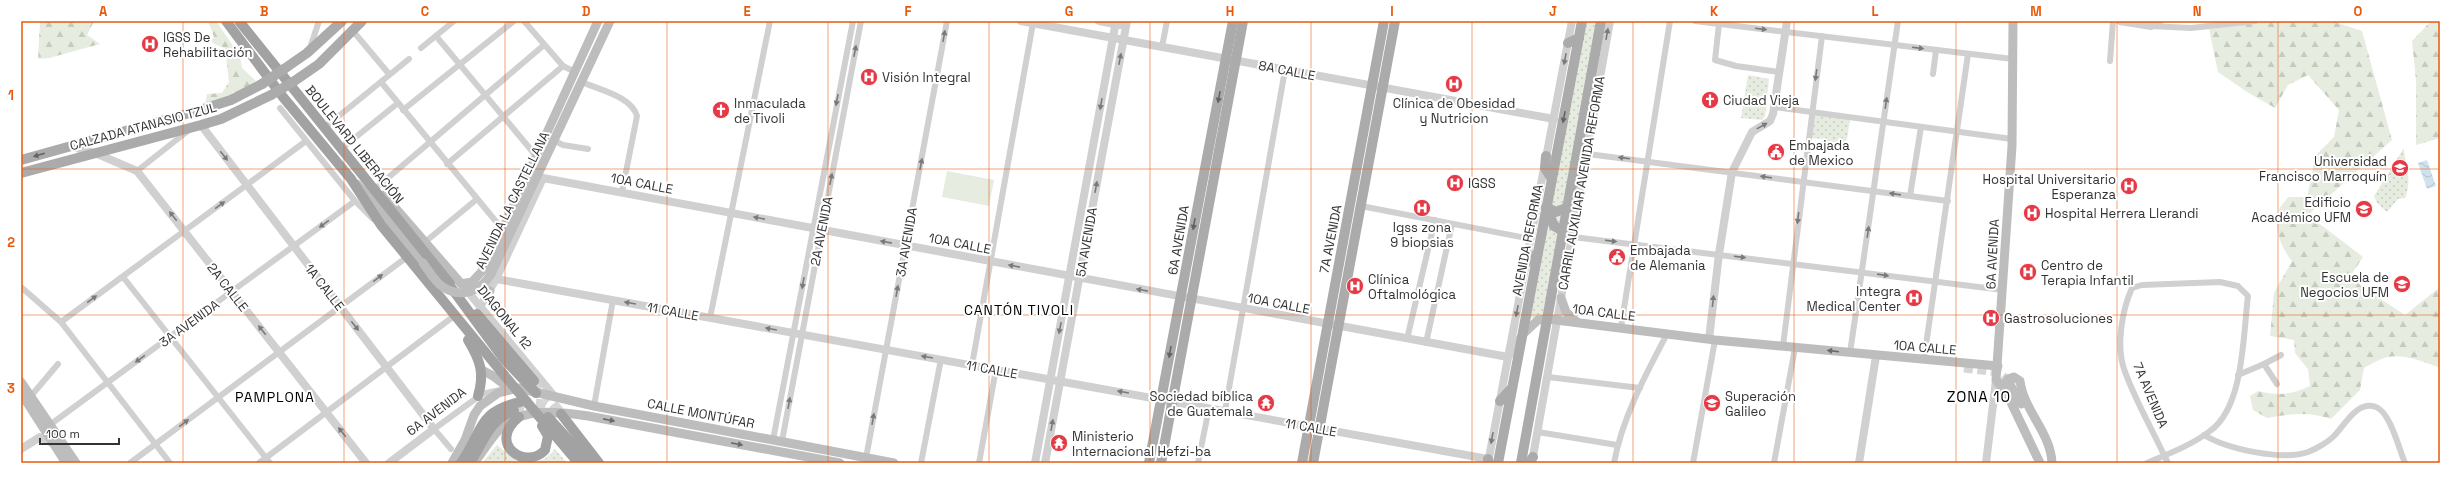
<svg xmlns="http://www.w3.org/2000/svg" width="2461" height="484" font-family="'Space Grotesk',sans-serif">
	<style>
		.green { fill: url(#green-dots) }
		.forest { fill: url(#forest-firs) }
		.pitch { fill: #e6ecdf }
		.water { fill: url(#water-waves) }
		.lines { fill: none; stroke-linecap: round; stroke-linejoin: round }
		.secondary-tunnel { stroke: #d6d6d6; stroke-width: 9; stroke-dasharray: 9 4.5; stroke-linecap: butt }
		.trunk-tunnel { stroke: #d6d6d6; stroke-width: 10; stroke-dasharray: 10 5; stroke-linecap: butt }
		.minor { stroke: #d0d0d0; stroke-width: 6 }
		.tertiary { stroke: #d0d0d0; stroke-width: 8 }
		.secondary { stroke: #bdbdbd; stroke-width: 9 }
		.primary { stroke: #ababab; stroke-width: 10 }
		.trunk { stroke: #a2a2a2; stroke-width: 10 }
		.secondary-bridge { stroke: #bdbdbd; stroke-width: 9 }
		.primary-bridge { stroke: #ababab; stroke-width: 10 }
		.trunk-bridge { stroke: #a2a2a2; stroke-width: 10 }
		.oneway { fill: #7a7a7a }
		.oneway2 { fill: #636363 }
		.oneway3 { fill: #6a6a6a }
		.grid { fill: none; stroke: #e8590c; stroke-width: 1; stroke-opacity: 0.55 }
		.labels { text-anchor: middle; stroke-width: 4; stroke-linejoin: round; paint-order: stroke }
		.poi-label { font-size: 13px; fill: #333; stroke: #fff; text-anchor: start }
		.street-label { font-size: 13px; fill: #333; stroke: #fff }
		.neighbourhood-label { font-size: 14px; letter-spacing: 1px; fill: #000; stroke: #fff }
		.quarter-label { font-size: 15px; letter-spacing: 1px; fill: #000; stroke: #fff }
		.neatline { fill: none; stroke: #e8590c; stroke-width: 1.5 }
		.grid-label { font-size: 13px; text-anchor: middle; font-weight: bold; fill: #e8590c }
	</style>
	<defs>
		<pattern id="green-dots" width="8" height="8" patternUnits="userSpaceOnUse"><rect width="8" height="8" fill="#e6ecdf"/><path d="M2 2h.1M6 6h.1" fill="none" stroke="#c6cbc0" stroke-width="1.8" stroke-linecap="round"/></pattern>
		<pattern id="forest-firs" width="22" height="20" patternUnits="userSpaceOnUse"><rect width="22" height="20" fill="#e6ecdf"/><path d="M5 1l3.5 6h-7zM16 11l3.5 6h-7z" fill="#c6cbc0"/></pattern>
		<pattern id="water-waves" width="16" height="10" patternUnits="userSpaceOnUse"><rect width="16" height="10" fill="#cfe2ee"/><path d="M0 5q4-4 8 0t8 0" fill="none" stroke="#b2c2cd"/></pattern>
	</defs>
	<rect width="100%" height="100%" fill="#fff"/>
	<g class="green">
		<polygon points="1579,21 1597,21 1544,314 1532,318 1525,324"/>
		<polygon points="1748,75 1769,79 1765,116 1762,120 1741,118"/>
		<path d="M1814,115L1850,119L1847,140C1839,145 1834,147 1824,146L1825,139L1811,138Z"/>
		<path d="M2404,148C2405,168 2413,179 2405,198L2398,199L2387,212L2377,203L2374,196Z"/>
		<path d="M497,445C515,460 537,473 555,449L567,463H482Z"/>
	</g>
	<g class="forest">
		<polygon points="40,21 94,21 87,35 100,44 49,58 38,59"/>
		<polygon points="208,21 216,21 240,56 242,68 256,81 238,93 233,92 228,98 205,105 207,94 222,93 229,82 225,48 214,44 211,41 214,37"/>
		<path d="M2272,21H2332L2362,31L2392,140L2308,215L2363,257L2351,275L2361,286L2405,315L2440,287V368C2425,362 2404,354 2387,357C2380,359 2371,364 2364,368L2360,390L2331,419C2310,411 2289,414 2267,418L2253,410L2250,396L2258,391C2277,396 2292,395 2310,386L2308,369L2295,353L2294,340L2270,336L2274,293L2292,261C2281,248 2273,227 2279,210C2280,206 2286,201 2288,197H2307L2316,155L2334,137L2339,110L2308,75L2288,85L2275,108L2247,92L2218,72L2209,29Z"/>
		<polygon points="2431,21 2440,21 2440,138 2416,145 2416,80 2412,41"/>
	</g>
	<polygon class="pitch" points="947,171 994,180 989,206 942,197"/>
	<polygon class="water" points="2427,160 2436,186 2427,189 2418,163"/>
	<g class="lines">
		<polyline class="secondary-tunnel" points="1964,368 1998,372 2008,381"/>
		<g class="trunk-tunnel">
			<polyline points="534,381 559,411"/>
			<polyline points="521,402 540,404 559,414"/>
			<polyline points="514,411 538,412"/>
		</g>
		<g class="minor">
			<polyline points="524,21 563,66 571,70 576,69"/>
			<polyline points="1695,21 2013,59"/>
			<polyline points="1719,24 1715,60 1736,66 1779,72"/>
			<polyline points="2151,26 2191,28 2255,21"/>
			<polyline points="353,31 389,74"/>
			<polyline points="436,36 537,157"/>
			<polyline points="1162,47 1167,21"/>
			<polyline points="310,48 319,21"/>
			<polyline points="421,48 454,21"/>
			<polyline points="2110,61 2113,21"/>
			<polyline points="1933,74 1936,50"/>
			<polyline points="381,82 503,230"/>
			<path d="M582,82C599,90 631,96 637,116L622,192"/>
			<polyline points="1774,107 2012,139"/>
			<polyline points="280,108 355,201 373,219"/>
			<polyline points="403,110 514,21"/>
			<polyline points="329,124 409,59"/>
			<polyline points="555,141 563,145 588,149"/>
			<polyline points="346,145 398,103"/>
			<polyline points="1588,154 1948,201"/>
			<polyline points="447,164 563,66"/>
			<polyline points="137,171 189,130"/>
			<polyline points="376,188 544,45"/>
			<polyline points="1910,196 1921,127"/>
			<polyline points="1361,206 1531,239"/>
			<polyline points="1573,237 2003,290"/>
			<polyline points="425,242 477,199"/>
			<polyline points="123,277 270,463"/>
			<polyline points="21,287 61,322 170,463"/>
			<polyline points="710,318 770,21"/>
			<polyline points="61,322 306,141"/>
			<polyline points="1621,327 1670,21"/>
			<polyline points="1407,339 1435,220"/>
			<polyline points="1426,343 1452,224"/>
			<polyline points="1783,346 1822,36"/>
			<polyline points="1850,353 1898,21"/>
			<polyline points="1924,359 1968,54"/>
			<polyline points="2264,364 2281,355"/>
			<polyline points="972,365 1033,23"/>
			<polyline points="2238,375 2264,364 2277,384"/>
			<polyline points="1548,377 1640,388"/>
			<polyline points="31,396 58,364"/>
			<polyline points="594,406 613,300"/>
			<polyline points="1225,411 1285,70"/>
			<polyline points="49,428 51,424 355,201"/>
			<polyline points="1538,432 1617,445"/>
			<path d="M2204,435C2227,449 2282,461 2308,452C2316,449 2328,442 2334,436C2345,425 2357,400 2376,407C2390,412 2399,449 2405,463"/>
			<polyline points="773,440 853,21"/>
			<polyline points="782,441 861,21"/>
			<polyline points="451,449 434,429 482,394 500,390"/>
			<polyline points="866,458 947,21"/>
			<polyline points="130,463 407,257"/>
			<polyline points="259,463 454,316"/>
			<polyline points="921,463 941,359"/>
			<polyline points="979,463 996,369"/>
			<polyline points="1198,463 1209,408"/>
			<path d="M1614,463C1622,418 1646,374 1667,334"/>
			<polyline points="1693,463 1715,340"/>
			<polyline points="1774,463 1795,348"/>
			<path d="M2147,463C2168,454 2192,445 2210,431C2244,407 2243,335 2248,296L2238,286L2220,282L2142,285L2132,288C2122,310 2116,346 2124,369C2134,398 2151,427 2164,455L2168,463"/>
		</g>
		<g class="tertiary">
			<polyline points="1021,21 1554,119"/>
			<polyline points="1099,21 1120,25"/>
			<polyline points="2120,21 2151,26 2159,21"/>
			<polyline points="201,125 434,429 389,463"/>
			<polyline points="72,147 95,153 137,171 366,463"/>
			<polyline points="496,279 1488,459"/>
			<polyline points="464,287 555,397"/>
			<polyline points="480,307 496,279 543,178 1508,357 1520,338"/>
			<polyline points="1709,339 1719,254 1732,172 1752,132 1770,121 1773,114 1787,21"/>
			<polyline points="21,449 40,437 52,443"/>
			<polyline points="1532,462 1610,21"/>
			<polyline points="1035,463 1116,21"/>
			<polyline points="1045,463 1127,21"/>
			<polyline points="1488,463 1572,21"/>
			<polyline points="1859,463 1876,356"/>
			<polyline points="1986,463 1996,380"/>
		</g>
		<g class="secondary">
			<polyline points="2013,21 2012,146 1996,380 2006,392 2040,463"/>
			<polyline points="357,184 373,201 423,263"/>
			<polyline points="384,195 458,280 461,284 472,282 485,268 598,21"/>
			<polyline points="491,274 610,21"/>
			<polyline points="472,285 490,291"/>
			<polyline points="1561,298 1566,312 1577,322"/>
			<polyline points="1523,334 1538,320 1548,319 1715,340 1998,366"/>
			<polyline points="482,370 493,376 510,389"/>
			<polyline points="2008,381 2021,404"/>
			<polyline points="21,382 76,463"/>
			<path d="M2006,392L2005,384L2008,379L2014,377L2020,381C2024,411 2051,433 2052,463"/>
			<polyline points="21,393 66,463"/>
			<polyline points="452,463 465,440 474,415 480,406 498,393 518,388 594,406 894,463"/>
			<path d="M474,463C483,452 490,439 500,429C524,406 559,412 588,416L840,463"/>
		</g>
		<g class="primary">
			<polyline points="1568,43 1579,38"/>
			<polyline points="284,69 307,53 342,21"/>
			<polyline points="293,82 319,64 362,21"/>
			<polyline points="1546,156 1545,168 1552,179"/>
			<polyline points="21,160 197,111 231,100 262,84"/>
			<polyline points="21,173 201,125 221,119 271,95"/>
			<polyline points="1572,185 1584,175"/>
			<polyline points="1546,207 1556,212 1568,207"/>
			<polyline points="1547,209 1554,226 1573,237"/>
			<polyline points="1526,263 1538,253"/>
			<polyline points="1500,401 1512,388"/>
			<polyline points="1488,459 1489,463"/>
			<polyline points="1149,463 1233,21"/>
			<polyline points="1161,463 1243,21"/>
			<polyline points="1302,463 1384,21"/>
			<polyline points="1313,463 1395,21"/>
			<polyline points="1498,463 1582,21"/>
			<polyline points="1521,463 1601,21"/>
			<polyline points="1529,463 1533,457"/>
		</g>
		<g class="trunk">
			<polyline points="226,21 283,97 351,179 381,225 504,375"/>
			<polyline points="239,21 450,284"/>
			<polyline points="450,286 503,358 536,393"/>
			<polyline points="477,314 534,381"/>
			<path d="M468,340C480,360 485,373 478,396"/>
			<polyline points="561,414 599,463"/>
			<path d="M519,417C486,444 526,471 545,450L548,436L542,426"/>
			<polyline points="548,417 590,463"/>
			<polyline points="570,453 578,463"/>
			<path d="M461,463C483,432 476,412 520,402"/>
			<path d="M470,463C484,442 488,420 514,411"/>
		</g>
		<path class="secondary-bridge" d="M423,263C429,271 435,282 443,287C461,299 481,291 491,274"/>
		<g class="primary-bridge">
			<polyline points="262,84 284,69"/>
			<polyline points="271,95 293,82"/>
		</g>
		<polyline class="trunk-bridge" points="504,375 570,453"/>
	</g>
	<defs><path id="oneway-solid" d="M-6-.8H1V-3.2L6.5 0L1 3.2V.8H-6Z"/></defs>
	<g class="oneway">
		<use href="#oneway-solid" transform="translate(1761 29) rotate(7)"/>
		<use href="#oneway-solid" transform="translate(1607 34) rotate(-80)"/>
		<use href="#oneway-solid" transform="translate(944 36) rotate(-80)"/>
		<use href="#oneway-solid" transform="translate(1918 48) rotate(7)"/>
		<use href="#oneway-solid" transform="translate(855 51) rotate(-79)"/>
		<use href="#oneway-solid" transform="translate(1120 59) rotate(-79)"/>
		<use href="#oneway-solid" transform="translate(1565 59) rotate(101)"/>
		<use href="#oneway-solid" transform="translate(1816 75) rotate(98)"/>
		<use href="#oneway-solid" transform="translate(837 100) rotate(101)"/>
		<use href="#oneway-solid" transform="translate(1886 103) rotate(-82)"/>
		<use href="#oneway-solid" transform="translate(1101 104) rotate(100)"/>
		<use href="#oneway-solid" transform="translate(1762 126) rotate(-29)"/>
		<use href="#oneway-solid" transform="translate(224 156) rotate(52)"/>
		<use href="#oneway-solid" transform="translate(1624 158) rotate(-173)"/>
		<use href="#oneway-solid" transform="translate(921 164) rotate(-79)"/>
		<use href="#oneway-solid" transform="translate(1766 177) rotate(-172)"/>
		<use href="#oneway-solid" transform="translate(831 179) rotate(-79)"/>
		<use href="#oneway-solid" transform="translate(1096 187) rotate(-80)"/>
		<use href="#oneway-solid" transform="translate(1895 194) rotate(-172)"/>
		<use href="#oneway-solid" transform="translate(220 205) rotate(-36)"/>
		<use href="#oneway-solid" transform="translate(173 216) rotate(-128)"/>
		<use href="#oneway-solid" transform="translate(759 218) rotate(-169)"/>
		<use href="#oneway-solid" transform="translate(1798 218) rotate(97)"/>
		<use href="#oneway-solid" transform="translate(324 224) rotate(144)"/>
		<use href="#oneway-solid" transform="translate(1868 232) rotate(-82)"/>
		<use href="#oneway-solid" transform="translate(1611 241) rotate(7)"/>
		<use href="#oneway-solid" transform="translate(886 242) rotate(-169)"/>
		<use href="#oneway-solid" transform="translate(1740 257) rotate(7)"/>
		<use href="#oneway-solid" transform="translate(1014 266) rotate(-169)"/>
		<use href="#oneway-solid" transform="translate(1883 275) rotate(8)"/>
		<use href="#oneway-solid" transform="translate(378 278) rotate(-37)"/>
		<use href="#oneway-solid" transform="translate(803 283) rotate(100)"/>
		<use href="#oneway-solid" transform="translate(1142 290) rotate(-169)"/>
		<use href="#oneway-solid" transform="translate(897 291) rotate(-80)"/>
		<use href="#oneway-solid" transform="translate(92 299) rotate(-36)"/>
		<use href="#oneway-solid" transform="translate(1713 301) rotate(-84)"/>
		<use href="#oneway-solid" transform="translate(630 303) rotate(-170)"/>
		<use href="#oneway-solid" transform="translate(1517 311) rotate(101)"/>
		<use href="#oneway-solid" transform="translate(355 326) rotate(52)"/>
		<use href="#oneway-solid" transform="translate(1060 328) rotate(101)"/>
		<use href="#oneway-solid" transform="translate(771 329) rotate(-170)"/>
		<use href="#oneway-solid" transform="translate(262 330) rotate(-128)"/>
		<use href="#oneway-solid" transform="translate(927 357) rotate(-170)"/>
		<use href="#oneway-solid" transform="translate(140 359) rotate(144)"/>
		<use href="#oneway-solid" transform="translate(1123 392) rotate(-170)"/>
		<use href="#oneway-solid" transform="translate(789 403) rotate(-80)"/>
		<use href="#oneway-solid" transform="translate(873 419) rotate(-80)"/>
		<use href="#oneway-solid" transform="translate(184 423) rotate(-37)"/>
		<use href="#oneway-solid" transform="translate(1052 425) rotate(-80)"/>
		<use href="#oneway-solid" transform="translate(342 432) rotate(-128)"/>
		<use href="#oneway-solid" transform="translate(1492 438) rotate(101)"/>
	</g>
	<g class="oneway2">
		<use href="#oneway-solid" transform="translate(1219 97) rotate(101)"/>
		<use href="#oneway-solid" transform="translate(1564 117) rotate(101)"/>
		<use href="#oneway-solid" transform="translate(39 155) rotate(164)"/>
		<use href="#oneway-solid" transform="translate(1194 224) rotate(100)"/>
		<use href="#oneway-solid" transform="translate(1170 352) rotate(100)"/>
	</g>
	<g class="oneway3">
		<use href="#oneway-solid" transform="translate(1833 351) rotate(-173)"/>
		<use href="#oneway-solid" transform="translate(609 420) rotate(11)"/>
		<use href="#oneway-solid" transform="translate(737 444) rotate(11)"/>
	</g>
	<path class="grid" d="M183,21V463M344,21V463M505,21V463M667,21V463M828,21V463M989,21V463M1150,21V463M1311,21V463M1472,21V463M1633,21V463M1794,21V463M1956,21V463M2117,21V463M2278,21V463M21,169H2440M21,315H2440"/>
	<defs>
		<symbol id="hospital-disc" viewBox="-11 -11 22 22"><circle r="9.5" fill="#e63946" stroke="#fff"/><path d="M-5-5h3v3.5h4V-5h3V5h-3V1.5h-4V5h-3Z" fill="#fff"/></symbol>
		<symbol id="church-disc" viewBox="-11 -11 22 22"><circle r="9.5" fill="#e63946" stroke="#fff"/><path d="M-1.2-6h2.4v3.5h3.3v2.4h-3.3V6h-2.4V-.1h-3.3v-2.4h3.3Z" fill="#fff"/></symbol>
		<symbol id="civic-disc" viewBox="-11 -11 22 22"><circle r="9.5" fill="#e63946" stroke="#fff"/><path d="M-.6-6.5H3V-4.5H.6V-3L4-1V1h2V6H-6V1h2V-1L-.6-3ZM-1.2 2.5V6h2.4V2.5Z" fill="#fff"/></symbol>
		<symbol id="university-disc" viewBox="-11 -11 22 22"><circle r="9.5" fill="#e63946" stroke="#fff"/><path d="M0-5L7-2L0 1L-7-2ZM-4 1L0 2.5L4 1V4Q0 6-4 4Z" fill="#fff"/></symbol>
		<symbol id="temple-disc" viewBox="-11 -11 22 22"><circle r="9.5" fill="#e63946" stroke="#fff"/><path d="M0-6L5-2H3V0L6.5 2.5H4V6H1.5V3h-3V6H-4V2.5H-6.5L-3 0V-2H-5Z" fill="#fff"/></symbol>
	</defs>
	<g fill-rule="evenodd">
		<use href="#hospital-disc" x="140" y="34" width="20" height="20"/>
		<use href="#hospital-disc" x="859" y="67" width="20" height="20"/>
		<use href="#hospital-disc" x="1444" y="74" width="20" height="20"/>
		<use href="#church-disc" x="1700" y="90" width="20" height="20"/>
		<use href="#church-disc" x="711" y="100" width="20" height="20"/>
		<use href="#civic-disc" x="1766" y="142" width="20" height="20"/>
		<use href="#university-disc" x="2390" y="158" width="20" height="20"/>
		<use href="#hospital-disc" x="1445" y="173" width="20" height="20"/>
		<use href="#hospital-disc" x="2119" y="176" width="20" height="20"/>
		<use href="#hospital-disc" x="1412" y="198" width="20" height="20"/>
		<use href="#university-disc" x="2354" y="199" width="20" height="20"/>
		<use href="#hospital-disc" x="2022" y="203" width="20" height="20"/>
		<use href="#civic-disc" x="1607" y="247" width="20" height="20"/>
		<use href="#hospital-disc" x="2018" y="262" width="20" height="20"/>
		<use href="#university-disc" x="2392" y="274" width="20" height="20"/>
		<use href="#hospital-disc" x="1345" y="276" width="20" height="20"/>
		<use href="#hospital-disc" x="1904" y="288" width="20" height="20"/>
		<use href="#hospital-disc" x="1981" y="308" width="20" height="20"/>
		<use href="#temple-disc" x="1256" y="393" width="20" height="20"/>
		<use href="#university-disc" x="1702" y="393" width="20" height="20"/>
		<use href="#temple-disc" x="1049" y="433" width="20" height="20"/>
	</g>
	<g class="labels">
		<g class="poi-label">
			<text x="163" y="42">IGSS De<tspan x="163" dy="15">Rehabilitación</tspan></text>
			<text x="882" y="82">Visión Integral</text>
			<text x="1723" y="105">Ciudad Vieja</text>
			<text x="734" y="108">Inmaculada<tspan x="734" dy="15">de Tivoli</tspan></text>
			<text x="1454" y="108" text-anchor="middle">Clínica de Obesidad<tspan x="1454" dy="15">y Nutricion</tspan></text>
			<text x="1789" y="150">Embajada<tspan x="1789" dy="15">de Mexico</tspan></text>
			<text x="2387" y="166" text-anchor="end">Universidad<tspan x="2387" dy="15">Francisco Marroquín</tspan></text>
			<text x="2116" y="184" text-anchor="end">Hospital Universitario<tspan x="2116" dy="15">Esperanza</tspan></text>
			<text x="1468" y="188">IGSS</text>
			<text x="2351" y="207" text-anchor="end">Edificio<tspan x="2351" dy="15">Académico UFM</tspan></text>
			<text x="2045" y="218">Hospital Herrera Llerandi</text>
			<text x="1422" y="232" text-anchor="middle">Igss zona<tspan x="1422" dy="15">9 biopsias</tspan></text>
			<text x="1630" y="255">Embajada<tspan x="1630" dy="15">de Alemania</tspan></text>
			<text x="2041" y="270">Centro de<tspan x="2041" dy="15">Terapia Infantil</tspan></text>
			<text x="2389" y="282" text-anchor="end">Escuela de<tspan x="2389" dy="15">Negocios UFM</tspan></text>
			<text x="1368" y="284">Clínica<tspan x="1368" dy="15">Oftalmológica</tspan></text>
			<text x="1901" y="296" text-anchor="end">Integra<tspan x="1901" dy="15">Medical Center</tspan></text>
			<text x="2004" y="323">Gastrosoluciones</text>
			<text x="1253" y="401" text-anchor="end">Sociedad bíblica<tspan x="1253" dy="15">de Guatemala</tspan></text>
			<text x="1725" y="401">Superación<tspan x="1725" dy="15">Galileo</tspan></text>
			<text x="1072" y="441">Ministerio<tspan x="1072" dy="15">Internacional Hefzi-ba</tspan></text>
		</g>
		<g class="street-label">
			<text transform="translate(1287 70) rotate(11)" y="5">8A CALLE</text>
			<text transform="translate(143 126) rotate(-15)" y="5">CALZADA ATANASIO TZUL</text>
			<text transform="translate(355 144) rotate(51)" y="5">BOULEVARD LIBERACIÓN</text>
			<text transform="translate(642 183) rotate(11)" y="5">10A CALLE</text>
			<text transform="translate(1581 183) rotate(-80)" y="5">CARRIL AUXILIAR AVENIDA REFORMA</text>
			<text transform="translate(512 200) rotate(-64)" y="5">AVENIDA LA CASTELLANA</text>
			<text transform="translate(821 231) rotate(-79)" y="5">2A AVENIDA</text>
			<text transform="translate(1330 239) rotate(-79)" y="5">7A AVENIDA</text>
			<text transform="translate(1178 240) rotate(-80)" y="5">6A AVENIDA</text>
			<text transform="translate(1527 240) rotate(-79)" y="5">AVENIDA REFORMA</text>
			<text transform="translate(906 242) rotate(-80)" y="5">3A AVENIDA</text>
			<text transform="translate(1086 242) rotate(-80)" y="5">5A AVENIDA</text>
			<text transform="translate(960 243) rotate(11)" y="5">10A CALLE</text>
			<text transform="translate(1992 254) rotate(-87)" y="5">6A AVENIDA</text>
			<text transform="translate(228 287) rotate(52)" y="5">2A CALLE</text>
			<text transform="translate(325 287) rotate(52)" y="5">1A CALLE</text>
			<text transform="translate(1279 303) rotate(11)" y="5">10A CALLE</text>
			<text transform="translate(673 311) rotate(10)" y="5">11 CALLE</text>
			<text transform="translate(1604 312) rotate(7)" y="5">10A CALLE</text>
			<text transform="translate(505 317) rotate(51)" y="5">DIAGONAL 12</text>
			<text transform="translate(189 323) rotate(-36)" y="5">3A AVENIDA</text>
			<text transform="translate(1925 347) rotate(5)" y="5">10A CALLE</text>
			<text transform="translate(992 369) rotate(10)" y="5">11 CALLE</text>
			<text transform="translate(2151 395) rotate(67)" y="5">7A AVENIDA</text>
			<text transform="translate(436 411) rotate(-37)" y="5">6A AVENIDA</text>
			<text transform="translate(701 413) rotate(11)" y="5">CALLE MONTÚFAR</text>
			<text transform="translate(1311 427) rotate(10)" y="5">11 CALLE</text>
		</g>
		<g class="neighbourhood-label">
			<text x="1019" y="315">CANTÓN TIVOLI</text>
			<text x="275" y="402">PAMPLONA</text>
		</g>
		<g class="quarter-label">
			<text x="1979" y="402">ZONA 10</text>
		</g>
	</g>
	<rect width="2461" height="484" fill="none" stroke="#ffffff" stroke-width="44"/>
	<path d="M40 438v6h79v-6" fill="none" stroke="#333333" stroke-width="2"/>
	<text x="46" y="438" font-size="12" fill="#333333" stroke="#ffffff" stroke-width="3" paint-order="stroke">100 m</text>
	<rect x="22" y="22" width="2417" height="440" class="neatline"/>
	<g class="grid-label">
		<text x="103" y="16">A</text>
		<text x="264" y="16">B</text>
		<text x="425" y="16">C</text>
		<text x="586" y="16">D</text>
		<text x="747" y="16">E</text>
		<text x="908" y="16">F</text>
		<text x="1069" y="16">G</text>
		<text x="1230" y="16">H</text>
		<text x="1392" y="16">I</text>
		<text x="1553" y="16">J</text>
		<text x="1714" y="16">K</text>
		<text x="1875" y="16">L</text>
		<text x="2036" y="16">M</text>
		<text x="2197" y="16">N</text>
		<text x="2358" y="16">O</text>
		<text x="11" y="100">1</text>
		<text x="11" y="247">2</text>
		<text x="11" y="393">3</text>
	</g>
</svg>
